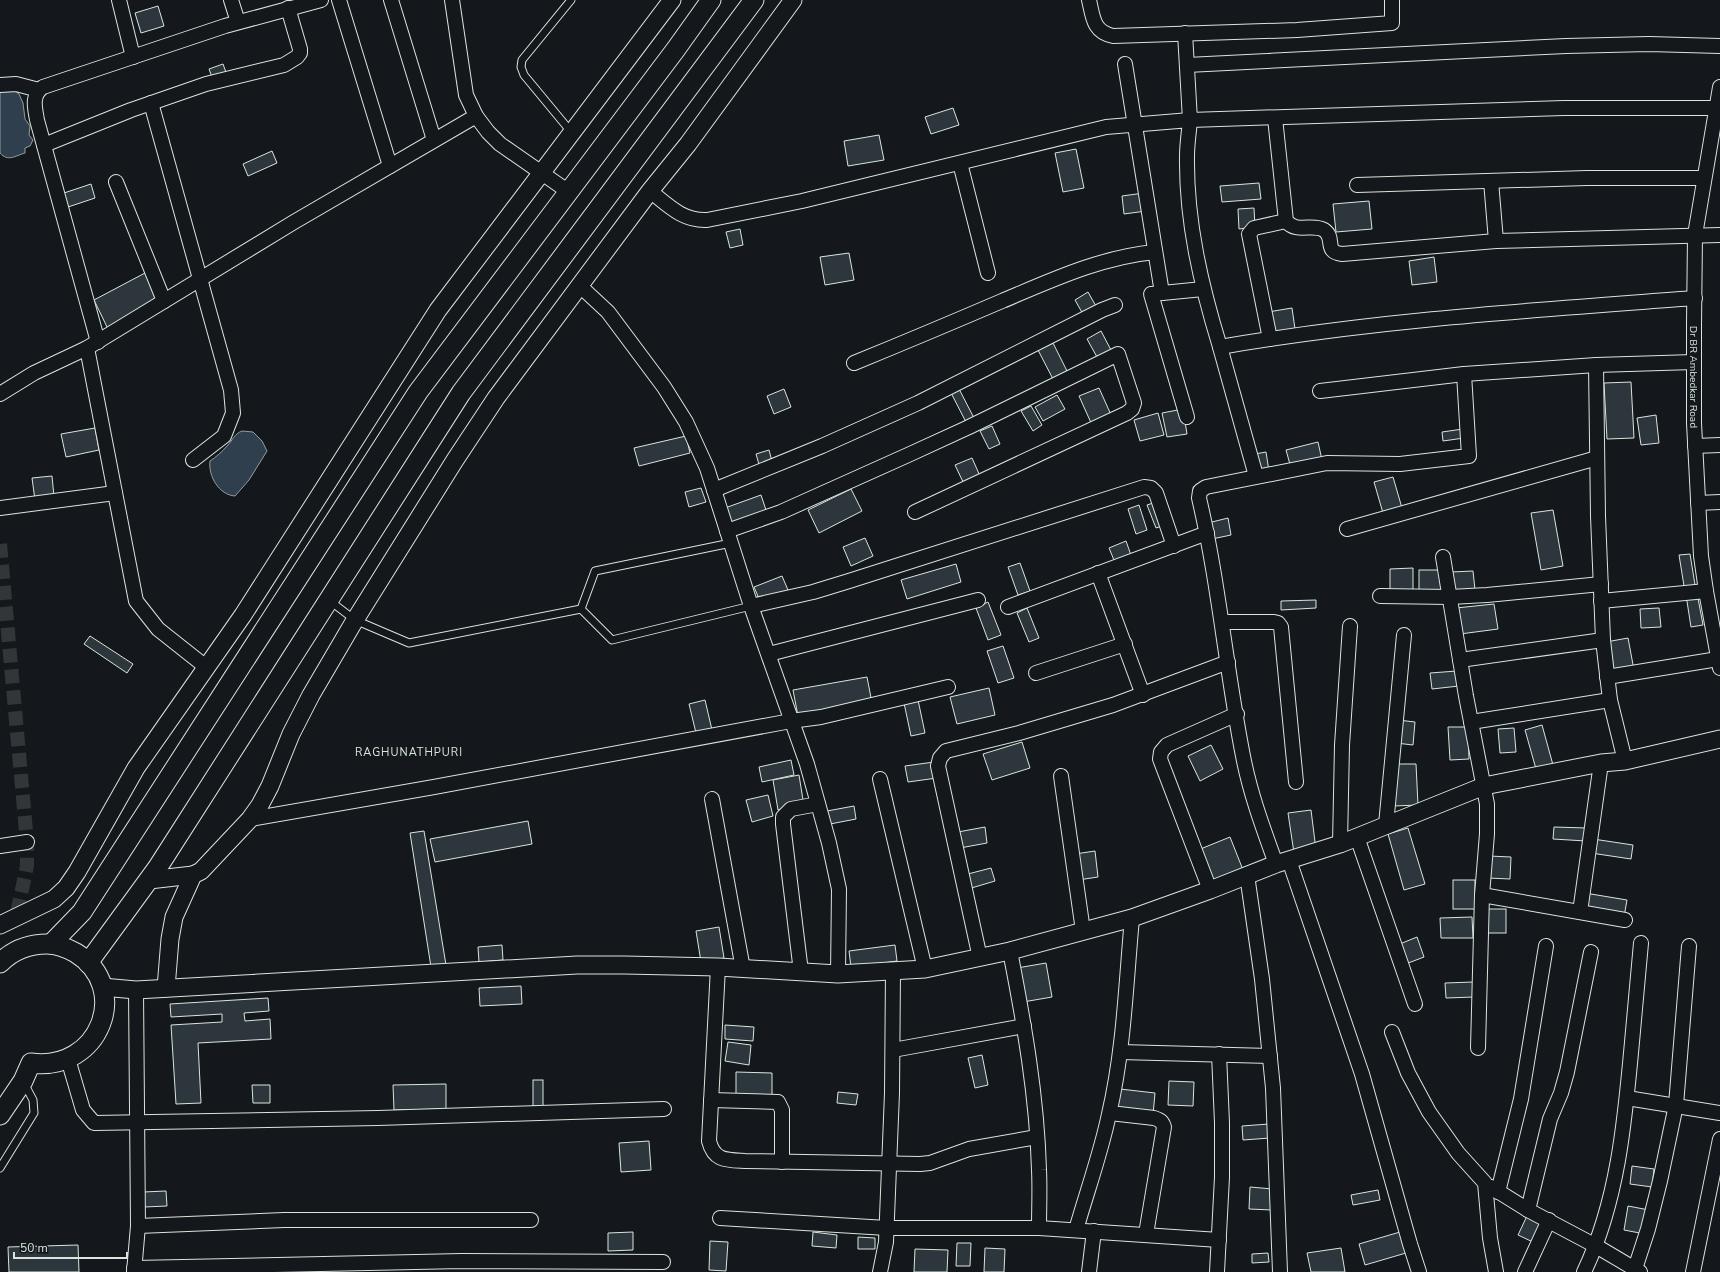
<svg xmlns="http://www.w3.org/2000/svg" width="1720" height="1272" font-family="'Nunito Sans',sans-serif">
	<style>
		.water { fill: #2f3f4d; stroke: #939e99 }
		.building { fill: #2c363c; stroke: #d8e6dc }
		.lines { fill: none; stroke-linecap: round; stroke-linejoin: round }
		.minor-tunnel { stroke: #313739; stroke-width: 14; stroke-dasharray: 14 7; stroke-linecap: butt }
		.service-casing { stroke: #d8e6dc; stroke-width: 9 }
		.minor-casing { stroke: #d8e6dc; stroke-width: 16 }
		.tertiary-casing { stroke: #d8e6dc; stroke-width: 19 }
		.secondary-casing { stroke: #d8e6dc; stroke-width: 21 }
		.service { stroke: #14181c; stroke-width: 7 }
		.minor { stroke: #14181c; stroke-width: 14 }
		.tertiary { stroke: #14181c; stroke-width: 17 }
		.secondary { stroke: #14181c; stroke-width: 19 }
		.labels { text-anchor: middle; stroke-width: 3; stroke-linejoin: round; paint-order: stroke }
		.street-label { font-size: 10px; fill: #d8e6dc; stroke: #14181c }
		.neighbourhood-label { font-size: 11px; letter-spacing: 1px; fill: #d8e6dc; stroke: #14181c }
	</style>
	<rect width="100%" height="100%" fill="#14181c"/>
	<g class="water">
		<path d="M0,87L14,90L19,94L23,103L25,119L30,126L29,135L33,140L30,146L25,148V153C15,156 8,162 0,153Z"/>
		<path d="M242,431L253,432L262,441L267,451L249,480L235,496C219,495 208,476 210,461C216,457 222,452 227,446C233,440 234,434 242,431Z"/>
	</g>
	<g class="building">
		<polygon points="158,6 164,26 141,33 135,13"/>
		<polygon points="223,64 227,75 213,80 209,69"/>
		<polygon points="953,108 959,125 931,134 925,117"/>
		<polygon points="879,135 884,160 848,166 844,141"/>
		<polygon points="1076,149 1084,188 1063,192 1055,153"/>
		<polygon points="272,151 277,163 248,176 243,164"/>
		<polygon points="1259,183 1261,199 1222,202 1220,186"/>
		<polygon points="91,184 95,198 68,207 64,193"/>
		<polygon points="1144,193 1146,211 1124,214 1122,196"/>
		<polygon points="1369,201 1372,229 1336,232 1333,204"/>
		<polygon points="1254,208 1255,227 1239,229 1238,209"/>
		<polygon points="740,229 743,245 730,248 726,232"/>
		<polygon points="849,253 854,280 825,285 820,257"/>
		<polygon points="1434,257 1437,282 1412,285 1409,261"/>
		<polygon points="145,273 160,302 108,329 94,300"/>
		<polygon points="1088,292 1097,308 1084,316 1075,300"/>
		<polygon points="1292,308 1295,329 1272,333 1268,312"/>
		<polygon points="1101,331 1111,350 1097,357 1087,339"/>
		<polygon points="1053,343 1068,373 1054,381 1038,350"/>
		<polygon points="1631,382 1634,438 1607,439 1604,383"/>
		<polygon points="957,385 975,420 967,424 949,389"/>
		<polygon points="1099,388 1112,417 1092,425 1079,396"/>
		<polygon points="784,389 791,407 774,414 767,396"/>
		<polygon points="1057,395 1065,409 1043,421 1035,407"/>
		<polygon points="1031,406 1042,425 1033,431 1021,411"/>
		<polygon points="1183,409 1187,434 1167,437 1162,413"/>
		<polygon points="1158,413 1164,435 1140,441 1134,420"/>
		<polygon points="1656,415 1659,443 1641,445 1637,418"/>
		<polygon points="992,426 1000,444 989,449 980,431"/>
		<polygon points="95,428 99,450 66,457 61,434"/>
		<polygon points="1463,429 1464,438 1443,441 1442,432"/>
		<polygon points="686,436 690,453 639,466 634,448"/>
		<polygon points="1318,442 1322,460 1291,468 1286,450"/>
		<polygon points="769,450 773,465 760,468 756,454"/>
		<polygon points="1266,452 1269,471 1258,473 1255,454"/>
		<polygon points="972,458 980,476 964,484 955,465"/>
		<polygon points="52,476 54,497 35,500 32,478"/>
		<polygon points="1393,477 1402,508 1383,513 1374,482"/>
		<polygon points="701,488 706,502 689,507 685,492"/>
		<polygon points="851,489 862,511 819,533 808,510"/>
		<polygon points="761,495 766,510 731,523 725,508"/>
		<polygon points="1156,502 1165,525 1156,528 1147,505"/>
		<polygon points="1139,505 1147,530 1136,534 1128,509"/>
		<polygon points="1553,510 1563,566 1541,570 1531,513"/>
		<polygon points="1228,518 1231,535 1212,539 1208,523"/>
		<polygon points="865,538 873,556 851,566 843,547"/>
		<polygon points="1126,541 1132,558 1116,565 1109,548"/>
		<polygon points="1690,554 1696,591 1685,592 1679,555"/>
		<polygon points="1020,563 1030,591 1018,595 1008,567"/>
		<polygon points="956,564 961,582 907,599 901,580"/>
		<polygon points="1413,568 1413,593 1390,593 1390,569"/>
		<rect x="1419" y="570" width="23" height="22"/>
		<polygon points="1473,571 1475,590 1453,591 1451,572"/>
		<polygon points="782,576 788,590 760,601 754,587"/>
		<polygon points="1697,593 1703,625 1691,627 1686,595"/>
		<polygon points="1316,600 1316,608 1281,610 1281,601"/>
		<polygon points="988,602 1001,635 988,640 976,608"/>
		<polygon points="1494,604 1498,629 1460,634 1456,608"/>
		<polygon points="1027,608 1039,638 1029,642 1017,613"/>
		<polygon points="1659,608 1661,627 1641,628 1640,609"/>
		<polygon points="90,636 133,664 127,673 84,644"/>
		<polygon points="1628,638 1634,670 1612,674 1606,642"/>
		<polygon points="1003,646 1014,678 998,683 987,651"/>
		<polygon points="1457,671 1459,686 1432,689 1430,673"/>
		<polygon points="867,677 872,703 798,716 793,690"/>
		<polygon points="989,688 995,715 957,724 950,697"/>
		<polygon points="705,700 712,730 696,733 689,704"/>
		<polygon points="918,700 925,733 911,736 904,703"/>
		<polygon points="1398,720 1415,722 1413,745 1396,743"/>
		<polygon points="1542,725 1553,765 1536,769 1525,730"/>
		<polygon points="1448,727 1468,727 1469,759 1450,760"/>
		<polygon points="1514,728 1516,752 1500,753 1498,729"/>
		<polygon points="1022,742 1030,768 992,780 983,754"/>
		<polygon points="1211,745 1223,769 1200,781 1188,756"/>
		<polygon points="791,760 794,775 762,782 759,767"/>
		<polygon points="934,762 937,778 908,782 905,766"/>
		<polygon points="1393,764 1416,764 1418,805 1394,806"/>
		<polygon points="799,775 804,806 778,810 773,780"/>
		<polygon points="768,795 773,816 752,822 746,800"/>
		<polygon points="854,806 856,819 830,824 827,811"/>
		<polygon points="1311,810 1316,850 1294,853 1288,813"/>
		<polygon points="528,821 532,844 435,862 430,839"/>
		<polygon points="985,827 987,843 960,848 958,832"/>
		<polygon points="1554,827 1587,828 1586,841 1553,839"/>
		<polygon points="1408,828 1425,884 1404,890 1388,834"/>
		<polygon points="424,831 446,965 431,967 410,833"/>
		<polygon points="1230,837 1245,875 1213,888 1198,850"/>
		<polygon points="1593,839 1633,845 1631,859 1591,853"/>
		<polygon points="1095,851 1098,877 1078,880 1075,854"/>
		<polygon points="1489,856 1511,857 1510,879 1488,878"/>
		<polygon points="991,868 995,881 968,889 964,875"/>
		<rect x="1453" y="880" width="22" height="29"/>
		<polygon points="1585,893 1627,900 1624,917 1582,910"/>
		<rect x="1483" y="909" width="23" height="24"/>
		<polygon points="1472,917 1473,938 1441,938 1440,918"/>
		<polygon points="719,927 724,958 701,962 696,931"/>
		<polygon points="1417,937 1424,957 1403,965 1395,946"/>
		<polygon points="502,945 503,960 479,962 478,947"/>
		<polygon points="895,945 897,961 851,967 849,951"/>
		<polygon points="1046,963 1052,997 1023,1002 1017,968"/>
		<polygon points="1473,982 1474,997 1446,998 1445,983"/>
		<polygon points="521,986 522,1004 480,1006 479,988"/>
		<polygon points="268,998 269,1011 244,1013 245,1021 270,1019 271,1039 198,1043 201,1103 176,1104 171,1025 222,1022 222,1014 171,1017 170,1004"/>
		<polygon points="725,1025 754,1027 753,1041 725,1039"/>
		<polygon points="728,1042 751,1045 749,1065 725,1061"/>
		<polygon points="982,1055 988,1085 975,1088 968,1058"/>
		<polygon points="736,1072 772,1073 772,1097 736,1097"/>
		<rect x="533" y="1080" width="10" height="26"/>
		<polygon points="1169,1081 1194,1082 1193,1106 1168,1105"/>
		<polygon points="446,1084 446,1109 394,1110 393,1085"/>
		<polygon points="252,1085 270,1085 270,1103 253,1103"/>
		<polygon points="1120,1089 1155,1093 1153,1115 1117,1110"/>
		<polygon points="838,1092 858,1094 856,1105 837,1103"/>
		<polygon points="1269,1124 1270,1138 1243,1140 1242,1126"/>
		<polygon points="649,1141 651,1170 621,1172 619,1143"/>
		<polygon points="1632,1166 1654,1169 1652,1187 1630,1184"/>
		<polygon points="1250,1187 1273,1189 1272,1210 1249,1209"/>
		<polygon points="1378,1190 1380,1200 1353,1205 1351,1195"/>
		<polygon points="166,1191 167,1206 144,1207 143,1192"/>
		<polygon points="1628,1206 1649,1210 1645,1234 1624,1230"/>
		<polygon points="1527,1216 1543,1224 1535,1243 1518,1235"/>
		<polygon points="633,1232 633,1250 608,1251 608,1233"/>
		<polygon points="813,1232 837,1235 836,1248 812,1246"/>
		<polygon points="1400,1232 1406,1253 1365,1265 1359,1244"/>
		<polygon points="858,1237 875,1238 875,1249 858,1249"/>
		<polygon points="710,1241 728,1242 726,1271 709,1270"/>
		<polygon points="957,1243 971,1243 970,1266 956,1266"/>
		<polygon points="78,1245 79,1272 9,1272 8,1247"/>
		<polygon points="985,1248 1005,1249 1004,1272 984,1272"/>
		<polygon points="1341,1248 1345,1272 1311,1272 1307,1253"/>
		<polygon points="915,1249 948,1250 947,1272 914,1272"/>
		<polygon points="1268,1253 1269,1262 1252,1263 1252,1254"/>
	</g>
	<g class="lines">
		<polyline class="minor-tunnel" points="0,544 27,842 27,866 16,918"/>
		<defs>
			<g id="service">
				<polyline points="571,0 522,60 521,67 524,75 572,133"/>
				<polyline points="330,601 355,620 409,643 581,609 595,571 731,543"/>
				<polyline points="581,609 612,640 751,606"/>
				<polyline points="0,1168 34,1113 33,1100 24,1083"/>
			</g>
			<g id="minor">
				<polyline points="119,0 133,57"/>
				<polyline points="231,0 238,22"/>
				<polyline points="339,0 390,166"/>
				<polyline points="391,0 434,140"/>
				<polyline points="452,0 466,95 476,116 488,132 500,144 569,192"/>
				<path d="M1089,0C1093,17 1093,32 1113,36L1297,30L1392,23V0"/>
				<polyline points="1185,33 1190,120 1564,108 1717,108"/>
				<polyline points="1125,64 1162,293"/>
				<polyline points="1187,65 1566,46 1649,44 1720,46"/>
				<polyline points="0,85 16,84 39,90"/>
				<path id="s1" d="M1720,87L1695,235L1694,325V423L1701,556L1706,591L1720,668"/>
				<polyline points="151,103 231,390 233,413 224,436 193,460"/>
				<path d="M1275,118L1286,221C1297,234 1312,223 1324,230C1336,238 1323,252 1342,254L1496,241L1720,235"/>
				<polyline points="44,145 131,110 206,84 284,65 297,57 300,53 300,49 288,8"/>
				<polyline points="960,163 988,273"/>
				<polyline points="1491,181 1496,241"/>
				<polyline points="116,182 164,301"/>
				<polyline points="1357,185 1587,178 1704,178"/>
				<path d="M650,191C668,205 682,221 707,220L802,201L1106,127L1190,120C1189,132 1187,144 1187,156C1186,221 1201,285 1220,347C1377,320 1536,310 1695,298"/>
				<polyline points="579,285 608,312 664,387 686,422 707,468 751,606 807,764 829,843 839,889 838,974"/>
				<polyline points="1151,294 1187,417"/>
				<polyline points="1152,294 1203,289"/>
				<polyline points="1270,339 1249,234 1254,228 1286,221"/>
				<path d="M98,342L37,120C35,108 31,95 43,87L225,26L321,0"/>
				<polyline points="1220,347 1256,476"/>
				<polyline points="87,348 136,601 158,629 206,667"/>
				<path d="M854,363C903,343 953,322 1002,301C1052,280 1101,257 1155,252"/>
				<polyline points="1596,365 1598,516 1603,640 1610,700 1625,761"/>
				<polyline points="1320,391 1464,374 1596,365 1694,362"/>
				<polyline points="0,394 34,373 87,348 294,222 476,116"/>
				<polyline points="1695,446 1720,445"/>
				<polyline points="714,490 822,446 918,403 1102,310 1115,305"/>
				<polyline points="1698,503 1720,502"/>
				<polyline points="0,508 115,493"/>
				<polyline points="1347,529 1597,458"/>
				<polyline points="727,531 781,512 908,455 969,427 1118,354 1134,403 1132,409 1127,413 915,512"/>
				<polyline points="1443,557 1466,696 1487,804 1487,834 1482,895 1478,1048"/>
				<polyline points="1098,573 1143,695"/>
				<polyline points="1380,596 1450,597 1487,595 1601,584"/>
				<polyline points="1601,601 1706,591"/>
				<polyline points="751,606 813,592 849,581 1144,487 1151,488 1156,493 1174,546"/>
				<polyline points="1008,607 1207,533"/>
				<polyline points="1222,622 1274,622 1278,623 1281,627 1296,782"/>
				<polyline points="769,654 978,600"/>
				<polyline points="1460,660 1603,640"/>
				<polyline points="1036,673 1125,644"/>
				<polyline points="1607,677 1718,659"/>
				<polyline points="1471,722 1610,700"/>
				<polyline points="1061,776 1083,931"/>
				<polyline points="880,779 925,969"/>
				<polyline points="712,799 743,969"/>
				<polyline points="250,819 434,787 791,721 821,717 948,687"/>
				<polyline points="1386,825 1404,635"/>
				<polyline points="1357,837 1415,1004"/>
				<polyline points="1340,844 1342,745 1350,626"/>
				<polyline points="0,846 27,842"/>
				<polyline points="1289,860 1362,1074 1410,1244 1419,1272"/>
				<path d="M1276,864C1263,828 1250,793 1243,756C1226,670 1219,583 1199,498L1200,491L1206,487L1327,463L1400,464L1469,456L1464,374"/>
				<polyline points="1247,875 1262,979 1273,1088 1280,1272"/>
				<polyline points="1210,890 1160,759 1161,752 1167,745 1237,714"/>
				<polyline points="1482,895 1625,920"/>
				<polyline points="1580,912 1601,763"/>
				<path d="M1010,951C1024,1023 1037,1096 1039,1170C1040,1189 1039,1209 1039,1228"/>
				<polyline points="980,958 938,766 940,758 946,751 1019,733 1113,705 1228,662"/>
				<path d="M718,967L709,1141C714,1161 726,1160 745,1161L920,1164L930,1163L969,1149L1037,1137"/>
				<polyline points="801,972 783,824 783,817 791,809 818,804"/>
				<polyline points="1392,1032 1408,1073 1429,1112 1458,1153 1485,1183 1490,1238 1496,1272"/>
				<polyline points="893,1050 1024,1026"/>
				<polyline points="1120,1052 1270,1056"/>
				<polyline points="68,1059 83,1110 94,1123 378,1118 664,1109"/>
				<polyline points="1627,1098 1720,1113"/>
				<polyline points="711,1100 778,1102 782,1110 782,1162"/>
				<path d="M1110,1113L1154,1118C1160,1120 1162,1121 1164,1127L1146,1234"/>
				<polyline points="1491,1187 1528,1210 1596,1246 1640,1272"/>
				<polyline points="1498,1192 1521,1099 1546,946"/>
				<polyline points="1528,1210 1550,1119 1561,1093 1567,1072 1591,952"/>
				<polyline points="720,1218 887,1228 1039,1228 1219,1240"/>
				<polyline points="138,1226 284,1220 531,1220"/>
				<path d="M1076,1230C1087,1191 1101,1153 1109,1114C1124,1050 1126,983 1132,918"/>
				<polyline points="134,1268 462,1261 663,1262"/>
				<polyline points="134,1272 138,1226 136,990"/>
				<polyline points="880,1272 886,1242 892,1093 893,972"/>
				<polyline points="1089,1272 1094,1231"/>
				<polyline points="1217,1272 1222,1177 1222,1123 1219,1054"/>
				<polyline points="1525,1272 1549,1220"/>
				<path d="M1584,1272C1618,1201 1625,1120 1632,1042C1635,1009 1638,976 1641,943"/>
				<polyline points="1634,1272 1648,1229 1660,1181 1676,1105 1689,946"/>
				<polyline points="1693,1272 1720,1139"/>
			</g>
			<g id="tertiary">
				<polyline points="149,880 193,875"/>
				<polyline points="0,925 54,899 66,888 77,872 136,768 243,615 438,310 672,0"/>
				<polyline points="102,987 136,990 577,965 624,965 718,967 838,974 925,969 1010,951 1132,918 1210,890 1276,864 1340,844 1484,786 1601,763 1625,761 1720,739"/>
				<polyline points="166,988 170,939 174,917 193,875 201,871 250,819 260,805 270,786 291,734 311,695 355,620 455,460 496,398 650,191 688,144 793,0"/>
			</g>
			<g id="secondary">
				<polyline points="51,944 82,912 418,392 676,49 711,0"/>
				<path d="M0,963C13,950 29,944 47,944C57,944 67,948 76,953C132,988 100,1072 31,1063L23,1081L0,1115"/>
				<polyline points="88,963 158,867 461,393 754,0"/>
			</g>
		</defs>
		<use href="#service" class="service-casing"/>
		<use href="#minor" class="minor-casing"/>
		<use href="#tertiary" class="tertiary-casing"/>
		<use href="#secondary" class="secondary-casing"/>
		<use href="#service" class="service"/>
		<use href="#minor" class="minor"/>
		<use href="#tertiary" class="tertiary"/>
		<use href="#secondary" class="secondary"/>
	</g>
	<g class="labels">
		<g class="street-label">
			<text dy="4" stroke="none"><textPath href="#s1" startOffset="292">Dr BR Ambedkar Road</textPath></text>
		</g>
		<g class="neighbourhood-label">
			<text x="409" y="756">RAGHUNATHPURI</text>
		</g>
	</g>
	<path d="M14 1252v6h113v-6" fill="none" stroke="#d8e6dc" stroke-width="2"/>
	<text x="20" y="1252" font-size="12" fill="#d8e6dc" stroke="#14181c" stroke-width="3" paint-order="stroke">50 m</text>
</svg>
